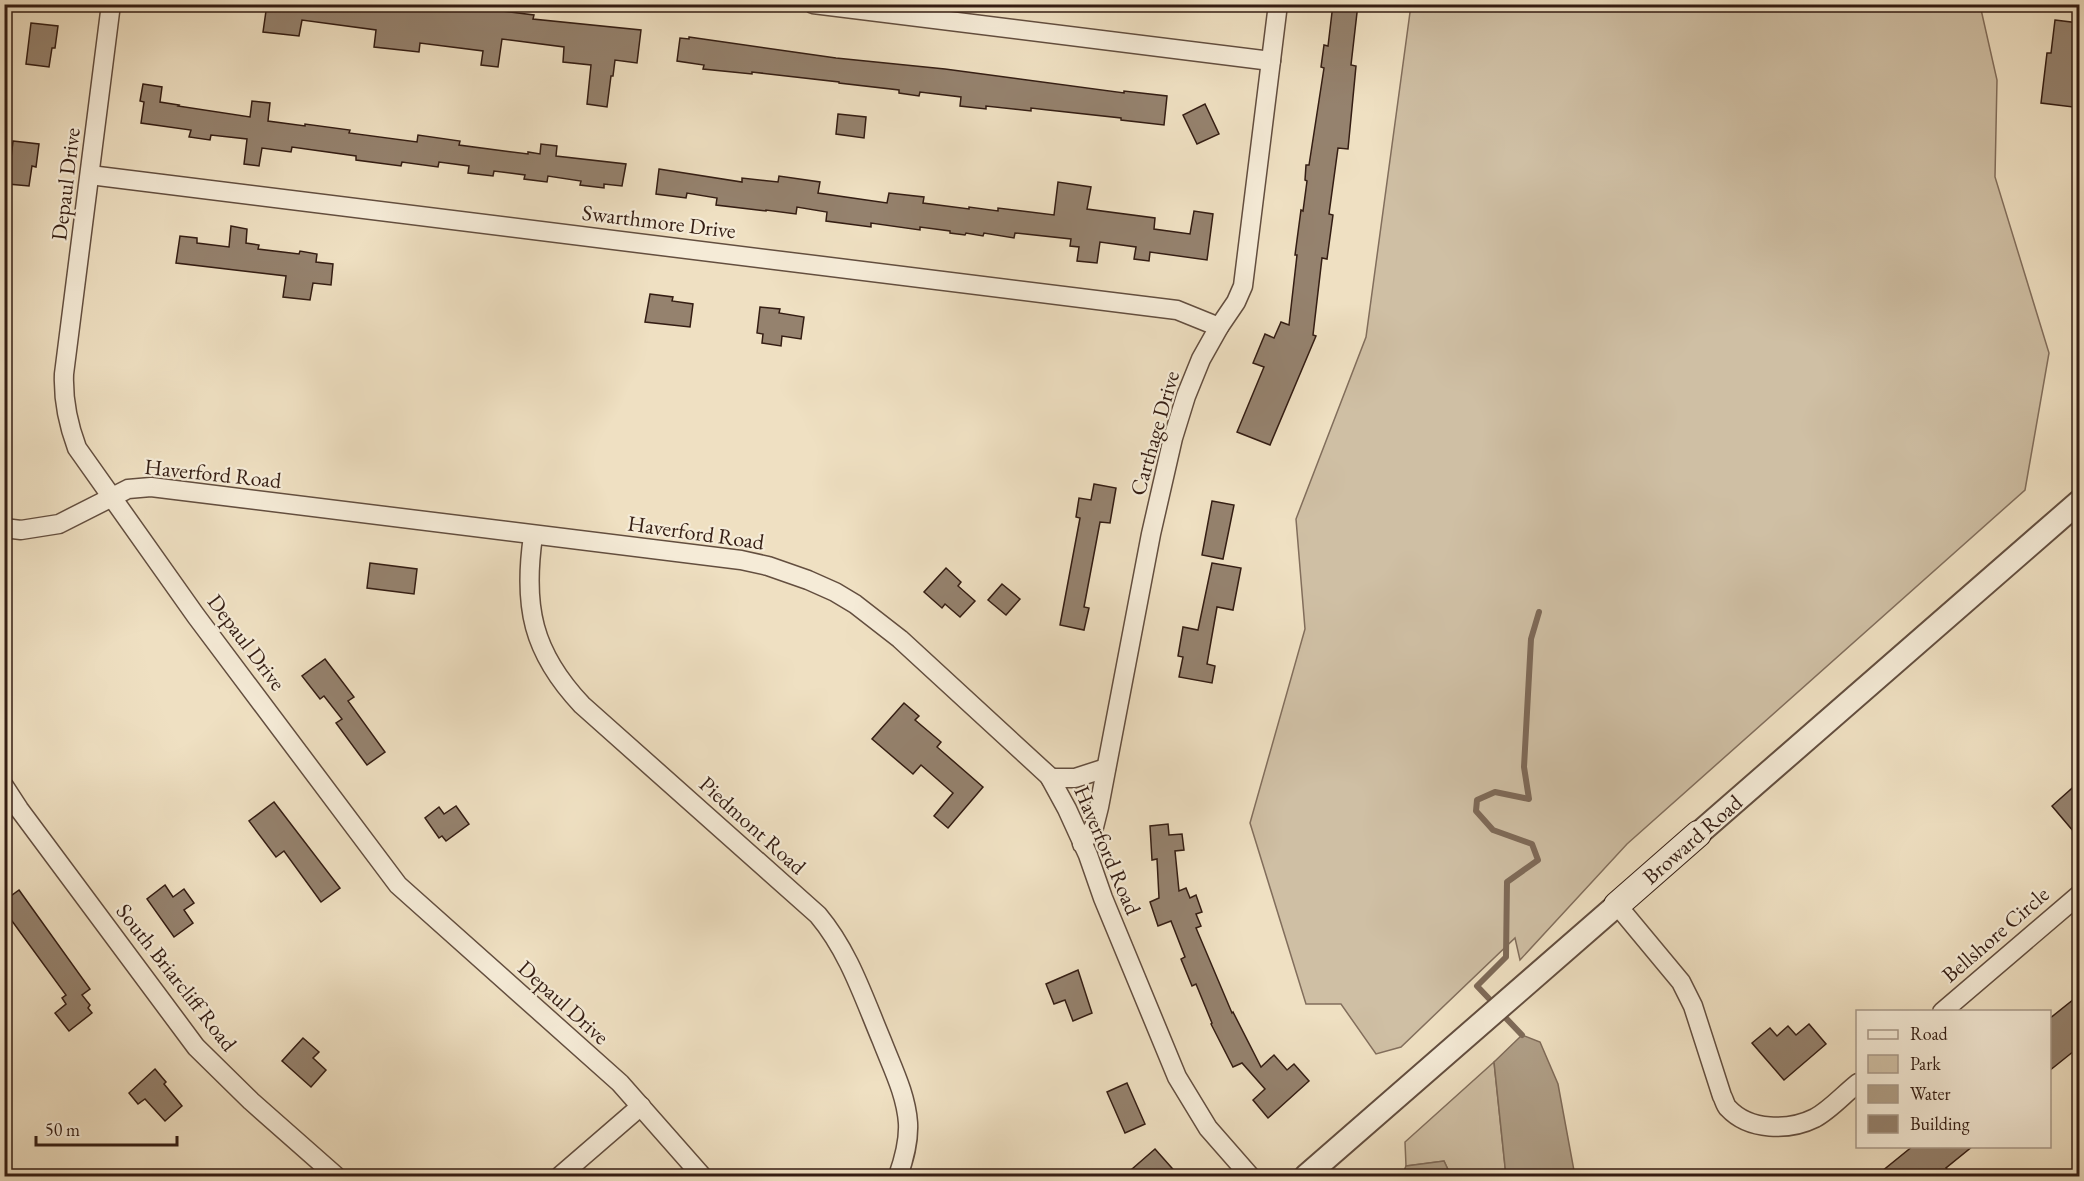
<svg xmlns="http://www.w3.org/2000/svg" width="2084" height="1181" font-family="'EB Garamond',serif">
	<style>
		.green { fill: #cfbfa4; stroke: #826e5c; stroke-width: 1.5 }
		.water { fill: #af9e86; stroke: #7e6a58; stroke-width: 1.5 }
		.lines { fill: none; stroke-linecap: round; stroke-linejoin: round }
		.stream { stroke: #7e6a58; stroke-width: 6 }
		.building { fill: #95826e; stroke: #341d13; stroke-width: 1.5 }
		.minor-casing { stroke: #634e3f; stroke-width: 21 }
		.tertiary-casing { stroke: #634e3f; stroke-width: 26 }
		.secondary-casing { stroke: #341d13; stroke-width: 28 }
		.minor { stroke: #f5ebd7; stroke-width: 18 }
		.tertiary { stroke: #f5ebd7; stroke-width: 22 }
		.secondary { stroke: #f5ebd7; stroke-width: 26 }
		.labels { text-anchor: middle; stroke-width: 4.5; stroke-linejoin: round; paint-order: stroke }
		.street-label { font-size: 22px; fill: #341d13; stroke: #f5ebd7 }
	</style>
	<rect width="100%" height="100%" fill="#efe0c2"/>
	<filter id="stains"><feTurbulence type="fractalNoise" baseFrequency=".00333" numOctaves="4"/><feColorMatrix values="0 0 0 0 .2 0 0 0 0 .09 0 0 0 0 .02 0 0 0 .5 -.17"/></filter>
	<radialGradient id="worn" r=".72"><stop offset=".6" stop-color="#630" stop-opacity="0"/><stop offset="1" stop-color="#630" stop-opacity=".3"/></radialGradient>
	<g class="green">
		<polygon points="1411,5 1980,5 1997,80 1995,177 2049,353 2025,490 1627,844 1520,960 1515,938 1401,1047 1376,1054 1341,1004 1306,1004 1250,823 1305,629 1296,519 1366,337"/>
		<polygon points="1494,1062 1506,1176 1451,1176 1444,1161 1406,1166 1405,1142"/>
	</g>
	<g class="water">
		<polygon points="1522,1035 1540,1042 1558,1084 1575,1176 1506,1176 1494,1062"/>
		<polygon points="1444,1161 1451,1176 1402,1176 1406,1166"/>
	</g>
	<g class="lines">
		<g class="stream">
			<polyline points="1495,1005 1477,986 1506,957 1507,882 1538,860 1532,844 1493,830 1476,811 1477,800 1495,792 1529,799 1524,767 1531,639 1539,612"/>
			<polyline points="1501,1013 1522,1035"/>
		</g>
	</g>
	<g class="building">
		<polygon points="267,4 390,4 431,10 431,6 454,9 455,4 470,4 470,7 534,15 533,19 641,30 637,63 615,60 613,76 611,76 607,107 587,104 591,65 563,62 564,47 502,39 498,67 481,65 483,51 420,43 419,52 374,47 376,30 302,20 299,36 263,32"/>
		<polygon points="1333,4 1358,4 1351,65 1356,66 1348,149 1338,148 1329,214 1333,215 1327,259 1322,258 1313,335 1316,336 1270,445 1237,432 1264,367 1253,363 1265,334 1274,338 1281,322 1289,325 1297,255 1295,255 1301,210 1303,211 1307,181 1305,180 1306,165 1309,165 1324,68 1321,67 1324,45 1328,46"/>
		<polygon points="2055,20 2079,23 2079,56 2073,107 2041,103 2047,53 2051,53"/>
		<polygon points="31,23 58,26 55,48 52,48 49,67 26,64"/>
		<polygon points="689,37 836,58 945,69 1124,93 1124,91 1167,96 1164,125 1121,120 1121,118 1048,110 1031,108 1031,111 986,106 986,109 960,106 961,97 920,92 919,96 899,93 899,90 839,83 839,82 752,72 752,74 703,69 704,65 677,61 680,38 689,39"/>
		<polygon points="143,84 162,87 160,102 179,105 178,106 250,117 252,101 270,103 268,121 305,126 305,124 350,130 349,133 417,142 418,135 460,141 459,145 528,154 528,152 540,154 541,144 557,146 556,156 626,164 622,186 604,184 604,188 580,185 581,181 548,176 547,182 524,179 525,175 494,171 493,176 468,173 469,166 439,162 438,167 402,162 401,166 356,160 356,156 292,147 291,152 262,148 259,166 244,164 247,139 211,135 210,140 189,137 191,130 141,123 144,102 140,101"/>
		<polygon points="1205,104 1219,134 1197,144 1183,115"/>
		<polygon points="838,114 866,117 864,138 836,134"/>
		<polygon points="13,141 39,144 36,167 32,166 29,186 8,184"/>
		<polygon points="659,169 742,182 742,178 778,182 779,176 820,182 818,193 887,203 889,193 924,197 923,203 969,209 969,207 998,211 998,208 1054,215 1058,182 1091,187 1087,209 1155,218 1154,229 1190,234 1194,211 1213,214 1207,260 1150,252 1149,261 1134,259 1136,247 1100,242 1097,263 1077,261 1079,247 1070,246 1071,239 1015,233 1014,238 984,233 983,236 966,233 965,235 950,233 950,231 920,227 920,230 871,223 871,227 826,221 827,212 797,207 796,214 766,210 766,211 716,205 717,198 687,193 686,198 656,194"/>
		<polygon points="231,226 247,229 246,243 259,245 258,249 299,254 300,251 317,254 316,262 333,264 331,285 313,283 310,300 283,297 286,276 176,263 180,236 197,238 197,243 229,247"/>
		<polygon points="650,294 673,297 672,301 693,304 690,327 645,322"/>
		<polygon points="760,307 780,309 779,313 804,317 801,339 782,336 781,346 762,343 763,334 757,333"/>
		<polygon points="1094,484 1116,488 1110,523 1100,522 1084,607 1089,608 1084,630 1060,625 1080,518 1076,517 1079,498 1091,500"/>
		<polygon points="1212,501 1234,505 1223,559 1202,555"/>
		<polygon points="370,563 417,569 414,594 367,588"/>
		<polygon points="1212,563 1241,568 1233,610 1217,607 1207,664 1215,666 1212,683 1179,677 1183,657 1178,656 1183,627 1198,630"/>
		<polygon points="946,568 961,582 958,586 975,601 960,617 945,604 942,608 924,592"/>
		<polygon points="1002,584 1020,599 1006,615 988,600"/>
		<polygon points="325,659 354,697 348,701 385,752 367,765 336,723 342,719 324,696 320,699 302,676"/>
		<polygon points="904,703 919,716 915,720 941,742 937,747 983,787 948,828 934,816 953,793 921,765 913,774 872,739"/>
		<polygon points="2079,782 2079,838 2052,806"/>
		<polygon points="274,802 340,888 321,902 284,851 276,857 249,821"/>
		<polygon points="456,806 469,824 446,841 442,836 439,838 425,818 439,807 444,814"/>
		<polygon points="1168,824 1169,835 1182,834 1184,850 1175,851 1179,891 1186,888 1190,898 1196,895 1202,912 1196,914 1201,926 1196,928 1232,1013 1233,1012 1261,1067 1274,1055 1287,1070 1294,1064 1309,1081 1268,1118 1253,1100 1265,1089 1242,1063 1233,1067 1211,1024 1212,1023 1196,984 1192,986 1181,959 1185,957 1171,921 1158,926 1150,902 1159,898 1157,859 1152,860 1150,826"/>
		<polygon points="165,885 173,897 184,889 194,903 184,910 193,923 174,937 147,899"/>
		<polygon points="19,890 90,989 82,995 90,1005 88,1008 92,1013 69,1031 55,1013 66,1004 62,998 66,995 4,910 4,901"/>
		<polygon points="1078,970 1092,1013 1073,1021 1065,1000 1054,1004 1046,984"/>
		<polygon points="2079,995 2079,1047 2049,1071 2049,1019"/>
		<polygon points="1809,1024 1826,1044 1784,1080 1752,1043 1770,1028 1777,1036 1788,1026 1796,1035"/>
		<polygon points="303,1038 319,1052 313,1058 326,1070 311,1087 282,1061"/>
		<polygon points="155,1069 166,1082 164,1084 182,1106 165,1121 145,1099 138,1104 129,1093"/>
		<polygon points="1127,1083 1145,1124 1125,1133 1107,1092"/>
		<polygon points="1913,1146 1973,1146 1946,1168 1952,1176 1876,1176"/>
		<polygon points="1155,1149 1179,1176 1124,1176"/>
	</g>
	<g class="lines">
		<defs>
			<g id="minor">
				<path d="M111,4L64,374C63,400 68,424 77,448L196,616L398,885L620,1083L702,1176"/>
				<polyline points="813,4 1271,61"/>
				<polyline points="90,175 1177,310 1219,327"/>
				<polyline points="4,528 21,530 59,524 128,489 151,487 741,560 768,566 808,580 835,592 855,604 900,639 1049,776 1067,809 1088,855 1103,898 1177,1077 1208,1128 1250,1176"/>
				<path d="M533,536C523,606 532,652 582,705L818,915C849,952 863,996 882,1041C892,1067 906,1094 908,1123C909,1142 904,1159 898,1176"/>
				<polyline points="1050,778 1075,778 1106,768"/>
				<polyline points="4,786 19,809 196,1047 251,1101 336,1176"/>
				<polyline points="1082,844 1094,827 1099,807 1151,534 1173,438 1186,396 1201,359 1219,327 1236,302 1243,286 1278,4"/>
				<path d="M1617,905L1681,982L1693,1006L1722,1096C1724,1099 1725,1105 1728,1108C1749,1131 1789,1131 1815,1118C1830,1110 1844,1094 1858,1083"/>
				<polyline points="1942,1012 2080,894"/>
				<polyline points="560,1176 641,1106"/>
			</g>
			<g id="tertiary">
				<polyline points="1698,834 2080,501"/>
				<polyline points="1306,1176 1617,905"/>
			</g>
			<polyline id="secondary" points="1617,905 1698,834"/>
		</defs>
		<use href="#minor" class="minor-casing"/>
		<use href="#tertiary" class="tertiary-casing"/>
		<use href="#secondary" class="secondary-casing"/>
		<use href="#minor" class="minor"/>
		<use href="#tertiary" class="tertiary"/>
		<use href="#secondary" class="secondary"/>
	</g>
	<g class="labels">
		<g class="street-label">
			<text transform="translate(65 184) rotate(-83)" y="8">Depaul Drive</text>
			<text transform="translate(659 221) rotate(7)" y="8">Swarthmore Drive</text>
			<text transform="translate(1154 433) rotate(-74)" y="8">Carthage Drive</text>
			<text transform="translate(213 473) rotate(6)" y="8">Haverford Road</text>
			<text transform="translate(696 532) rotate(8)" y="8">Haverford Road</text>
			<text transform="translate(247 642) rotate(53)" y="8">Depaul Drive</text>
			<text transform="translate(753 825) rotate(42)" y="8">Piedmont Road</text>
			<text transform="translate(1692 839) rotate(-41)" y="8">Broward Road</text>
			<text transform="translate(1108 850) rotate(67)" y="8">Haverford Road</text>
			<text transform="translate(1995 934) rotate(-41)" y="8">Bellshore Circle</text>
			<text transform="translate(177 977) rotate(52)" y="8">South Briarcliff Road</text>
			<text transform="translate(564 1002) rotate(42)" y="8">Depaul Drive</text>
		</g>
	</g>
	<rect width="2084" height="1181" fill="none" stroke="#efe0c2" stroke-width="24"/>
	<rect x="6" y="6" width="2072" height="1169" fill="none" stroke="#341d13" stroke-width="3"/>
	<rect x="12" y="12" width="2060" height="1157" fill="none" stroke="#341d13" stroke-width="1.5"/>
	<rect x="1856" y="1010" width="195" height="138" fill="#f5ebd7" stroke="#a89989" stroke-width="1.5"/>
	<rect x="1868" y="1030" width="30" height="9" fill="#f5ebd7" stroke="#a89989" stroke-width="1.5"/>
	<text x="1910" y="1040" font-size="18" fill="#341d13">Road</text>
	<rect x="1868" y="1055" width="30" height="18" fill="#cfbfa4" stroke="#a89989" stroke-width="1.5"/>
	<text x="1910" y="1070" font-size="18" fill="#341d13">Park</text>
	<rect x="1868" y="1085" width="30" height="18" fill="#af9e86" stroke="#a89989" stroke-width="1.5"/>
	<text x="1910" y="1100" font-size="18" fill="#341d13">Water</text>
	<rect x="1868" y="1115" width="30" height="18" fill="#95826e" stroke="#a89989" stroke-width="1.5"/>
	<text x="1910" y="1130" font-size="18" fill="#341d13">Building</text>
	<path d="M36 1136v9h141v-9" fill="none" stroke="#341d13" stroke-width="3"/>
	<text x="45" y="1136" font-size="18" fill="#341d13" stroke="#f5ebd7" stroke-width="4.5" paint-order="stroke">50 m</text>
	<rect width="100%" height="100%" filter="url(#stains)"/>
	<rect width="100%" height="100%" fill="url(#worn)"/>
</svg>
